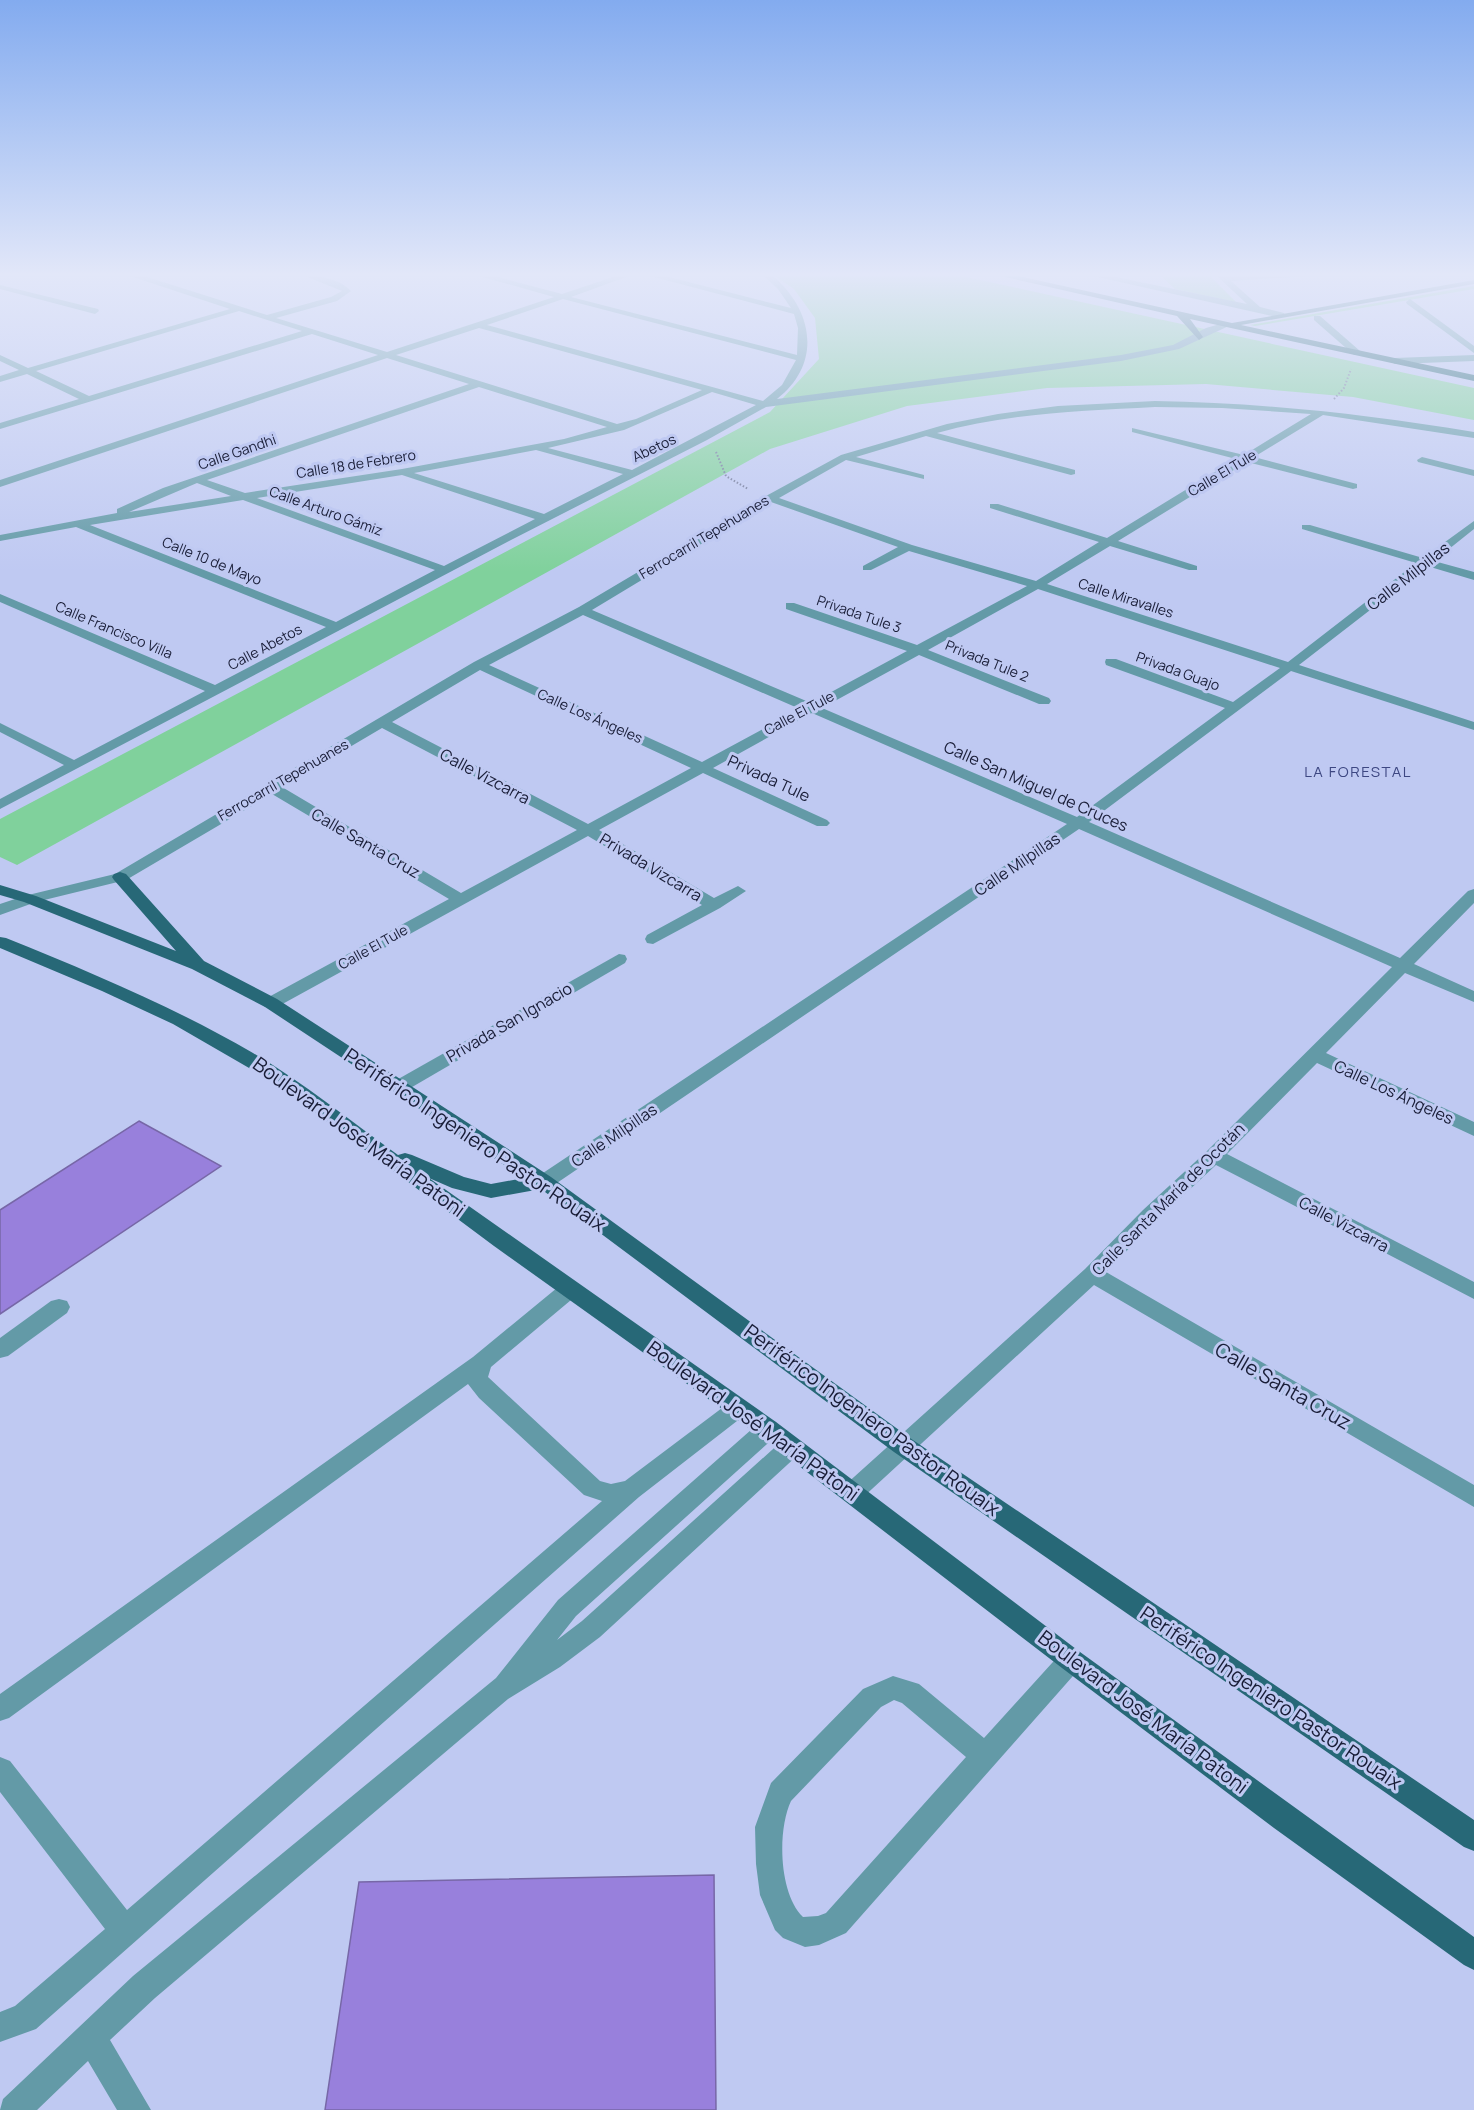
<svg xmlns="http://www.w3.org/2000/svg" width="1474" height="2110" font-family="Manrope,sans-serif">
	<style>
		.green { fill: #80d19c }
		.building { fill: #9880dc; stroke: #7767a7; stroke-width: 1.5 }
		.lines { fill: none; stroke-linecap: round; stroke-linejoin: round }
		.path { stroke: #6f7798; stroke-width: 2; stroke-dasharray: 1.5 2; stroke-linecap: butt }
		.minor { fill: #639aa7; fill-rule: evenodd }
		.major { fill: #276877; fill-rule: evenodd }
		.labels { text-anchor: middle; stroke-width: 6; stroke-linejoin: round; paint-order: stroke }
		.far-street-label { font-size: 14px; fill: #191d37; stroke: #bfc9f2 }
		.far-neighbourhood-label { font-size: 15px; letter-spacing: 1.5px; fill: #3d4782; stroke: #bfc9f2 }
		.street-label { font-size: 16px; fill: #191d37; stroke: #bfc9f2 }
		.near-street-label { font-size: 20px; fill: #191d37; stroke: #bfc9f2 }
	</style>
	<rect width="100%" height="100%" fill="#bfc9f2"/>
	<g class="green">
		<polygon points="775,276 962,276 1474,388 1474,420 1353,397 1206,384 1047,388 907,406 770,449 17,865 0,857 0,819 770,412 819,359 815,318 794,289"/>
		<polygon points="1161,276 1210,276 1236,302 1175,289"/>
		<polygon points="1474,286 1474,289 1255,326 1250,325"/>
	</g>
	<g class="building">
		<polygon points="139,1121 221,1166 0,1314 0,1210"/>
		<polygon points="714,1875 716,2110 325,2110 359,1882"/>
	</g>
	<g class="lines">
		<g class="path">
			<polyline points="1334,399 1344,388 1351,369"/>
			<polyline points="716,452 726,476 748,489"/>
		</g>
		<g class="minor">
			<path d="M130,276H144L267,315L331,297L342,291L305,276C321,276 340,279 351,291L337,301L276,318L387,352L554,297L479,276H494L562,294L616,276H629L571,297L797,355L798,328L794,314L650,276H665L791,308L778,289L764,276H773C814,311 822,364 777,399L1121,355L1173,345L1206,328L1227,322L1231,325L1179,349L1121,361L766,407L707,440L511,540L0,809V799L64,765L0,732V723L74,760L205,691L0,602V594L215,685L326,627L76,527L0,541V535L117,513V509L163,488L469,384L387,358L0,487V480L378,355L312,334L0,429V423L79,399L27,374L0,382V376L19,370L0,361V355L28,368L230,309ZM563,299L796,360L782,385L763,401L487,325ZM239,311L302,331L89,396L36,371ZM479,328L702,390L636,419L617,424L396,355ZM479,387L607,427L564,439L402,469L245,493L207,480ZM712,392L756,405L632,470L548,448L624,430ZM536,450L623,474L544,514L414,473ZM402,475L535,519L444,566L257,498ZM197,483L231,496L129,512ZM243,500L435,570L336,622L90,525Z"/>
			<polygon points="1093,276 1111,276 1247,304 1217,276 1309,276 1231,281 1260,307 1284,313 1285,315 1281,318"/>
			<polygon points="0,285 98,309 99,311 95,314 0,289"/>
			<polygon points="1410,299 1474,346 1474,353 1407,304 1406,302"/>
			<polygon points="1314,316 1320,316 1360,351 1360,355 1354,355 1314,320"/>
			<polygon points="1474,355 1474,361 1395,364 1390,361 1395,358"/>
			<path d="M1155,401C1265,403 1366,414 1474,432V438L1323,415L1254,457L1357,484V488L1353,489L1247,462L1118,541L1197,566V570H1189L1110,546L1047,584L1288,662L1416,563L1302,529V525H1310L1423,558L1474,521V529L1434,561L1474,572V580L1427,566L1299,665L1474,722V730L1291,671L1089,822L1400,958L1468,891L1474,889V903L1414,964L1474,991V1002L1405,973L1326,1053L1474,1122V1136L1317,1063L1227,1154L1474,1282V1299L1216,1165L1157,1220L1106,1272L1474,1485V1507L1094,1285L860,1500L852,1503L844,1500L840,1493L844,1486L1085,1269L1143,1210L1207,1151L1392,967L1079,829L551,1187L544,1189L537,1187L534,1182L537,1177L1067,824L812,713L713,768L827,820L830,823L827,826H817L703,773L599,830L714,898L738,886L746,891L720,908L653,944L647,943L645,939L647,935L702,905L588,836L277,1007H265L262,1003L265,999L449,899L272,794L126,880L36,902L0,915V904L24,896L115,874L474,662L579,607L766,496L841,455L947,424L998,414L1058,406ZM1155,407L1222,408L1311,414L1244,455L1132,428V432L1236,459L1107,538L998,504H990V508L1099,542L1036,581L912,545L779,498L846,460L924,479V475L856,457L926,436L1071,475L1075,474V470L937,433C1008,413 1082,411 1155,407ZM771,502L898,547L863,566V570H871L909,551L1027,586L917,645L794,603H786V609L907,651L811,703L592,610ZM1038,589L1280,668L1233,702L1116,659H1106L1105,662L1106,665L1225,708L1077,817L822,708L919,655L1039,704H1049L1051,701L1049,698L928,650ZM583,615L800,709L702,762L489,665ZM480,670L691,768L588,824L392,722ZM382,728L577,830L461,893L282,787Z"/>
			<polygon points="1422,457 1474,470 1474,476 1418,462 1417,460"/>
			<polygon points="619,954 625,955 627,959 625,963 407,1090 393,1090 391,1086 393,1082"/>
			<polygon points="570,1281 577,1283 580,1289 577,1295 491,1367 488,1377 600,1481 611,1484 625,1481 730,1402 738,1399 746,1402 749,1408 746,1414 639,1497 36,2029 0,2042 0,2012 15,2006 105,1929 0,1792 0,1757 10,1761 127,1910 602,1501 584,1495 479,1398 468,1384 9,1718 0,1721 0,1694 473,1357 563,1283"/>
			<polygon points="59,1299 67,1301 70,1307 67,1313 8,1356 0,1358 0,1338 51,1301"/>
			<polygon points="768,1420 776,1422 779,1429 776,1436 576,1616 557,1640 582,1621 783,1440 791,1438 799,1440 803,1447 799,1454 600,1637 560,1667 508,1699 155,1998 110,2040 151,2110 117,2110 88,2061 37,2110 0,2110 3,2099 133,1976 496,1678 558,1600 760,1422"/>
			<path d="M1071,1648L1080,1652L1084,1660L1080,1668L846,1933L819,1945L805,1947L783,1938L775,1930L760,1895L756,1864L755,1827L771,1783L863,1689L893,1676L919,1684L984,1738L1062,1652ZM894,1700L902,1703L966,1757L826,1913L818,1916L803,1917C779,1894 777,1831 791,1801L881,1707Z"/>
		</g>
		<g class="major">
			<polygon points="1001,276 1018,276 1232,323 1474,280 1474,284 1241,325 1474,375 1474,381 1190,319 1203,337 1199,340 1177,316"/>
			<path d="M120,872L126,874L204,961L277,999L551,1177L910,1438L1474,1820V1851L1464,1847L894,1452L541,1189L491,1198L452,1188L429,1178L776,1422L1080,1652L1474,1937V1970L1464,1965L1274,1828L1062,1668L760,1436L494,1246L275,1083L173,1024L102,991L0,948V937L6,938C90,972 174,1007 253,1053C304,1083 350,1121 398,1155L405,1153L412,1155L464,1177L491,1184L524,1178L265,1007L192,969L24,902L0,895V885L36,896L176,951L114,880L112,877L114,874Z"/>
		</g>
	</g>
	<linearGradient id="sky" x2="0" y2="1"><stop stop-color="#83abef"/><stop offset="0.48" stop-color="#e2e7f9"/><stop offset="1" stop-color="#e2e7f9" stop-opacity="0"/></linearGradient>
	<rect width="1474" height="572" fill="url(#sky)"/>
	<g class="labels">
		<g class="far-street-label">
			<text transform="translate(654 448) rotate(-25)" y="5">Abetos</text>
			<text transform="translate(237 452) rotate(-19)" y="5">Calle Gandhi</text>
			<text transform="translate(356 464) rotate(-9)" y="5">Calle 18 de Febrero</text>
			<text transform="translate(1222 473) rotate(-31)" y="5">Calle El Tule</text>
			<text transform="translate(326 511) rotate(20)" y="5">Calle Arturo Gámiz</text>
			<text transform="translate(704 537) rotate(-31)" y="5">Ferrocarril Tepehuanes</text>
			<text transform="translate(212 561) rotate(22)" y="5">Calle 10 de Mayo</text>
			<text transform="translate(1126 598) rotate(18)" y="5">Calle Miravalles</text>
			<text transform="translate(859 614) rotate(19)" y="5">Privada Tule 3</text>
			<text transform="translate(114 630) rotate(23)" y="5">Calle Francisco Villa</text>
			<text transform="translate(265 647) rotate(-28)" y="5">Calle Abetos</text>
			<text transform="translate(987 661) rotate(22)" y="5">Privada Tule 2</text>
			<text transform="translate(1178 671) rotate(20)" y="5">Privada Guajo</text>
			<text transform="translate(799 713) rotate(-28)" y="5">Calle El Tule</text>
			<text transform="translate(590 716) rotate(24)" y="5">Calle Los Ángeles</text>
			<text transform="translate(283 780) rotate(-30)" y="5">Ferrocarril Tepehuanes</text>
			<text transform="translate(373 947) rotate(-29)" y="5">Calle El Tule</text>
		</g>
		<g class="far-neighbourhood-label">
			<text x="1358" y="777">LA FORESTAL</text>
		</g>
		<g class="street-label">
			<text transform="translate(1408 576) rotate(-38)" y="6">Calle Milpillas</text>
			<text transform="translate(485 776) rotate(28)" y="6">Calle Vizcarra</text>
			<text transform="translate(769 778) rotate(25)" y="6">Privada Tule</text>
			<text transform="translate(1036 786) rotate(24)" y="6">Calle San Miguel de Cruces</text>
			<text transform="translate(366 843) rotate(30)" y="6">Calle Santa Cruz</text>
			<text transform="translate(1017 864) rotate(-34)" y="6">Calle Milpillas</text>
			<text transform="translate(651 867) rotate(31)" y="6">Privada Vizcarra</text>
			<text transform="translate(509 1022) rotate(-30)" y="6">Privada San Ignacio</text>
			<text transform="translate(1394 1092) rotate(25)" y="6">Calle Los Ángeles</text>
			<text transform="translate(614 1135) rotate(-34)" y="6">Calle Milpillas</text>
			<text transform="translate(1168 1199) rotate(-45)" y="6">Calle Santa María de Ocotán</text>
			<text transform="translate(1344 1224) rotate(28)" y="6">Calle Vizcarra</text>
		</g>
		<g class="near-street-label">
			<text transform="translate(359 1137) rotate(36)" y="7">Boulevard José María Patoni</text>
			<text transform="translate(475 1140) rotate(34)" y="7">Periférico Ingeniero Pastor Rouaix</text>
			<text transform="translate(1283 1386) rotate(30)" y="7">Calle Santa Cruz</text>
			<text transform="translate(872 1420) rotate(36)" y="7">Periférico Ingeniero Pastor Rouaix</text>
			<text transform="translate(753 1421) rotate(36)" y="7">Boulevard José María Patoni</text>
			<text transform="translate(1271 1698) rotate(34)" y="7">Periférico Ingeniero Pastor Rouaix</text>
			<text transform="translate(1143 1712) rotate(37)" y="7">Boulevard José María Patoni</text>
		</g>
	</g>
</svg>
